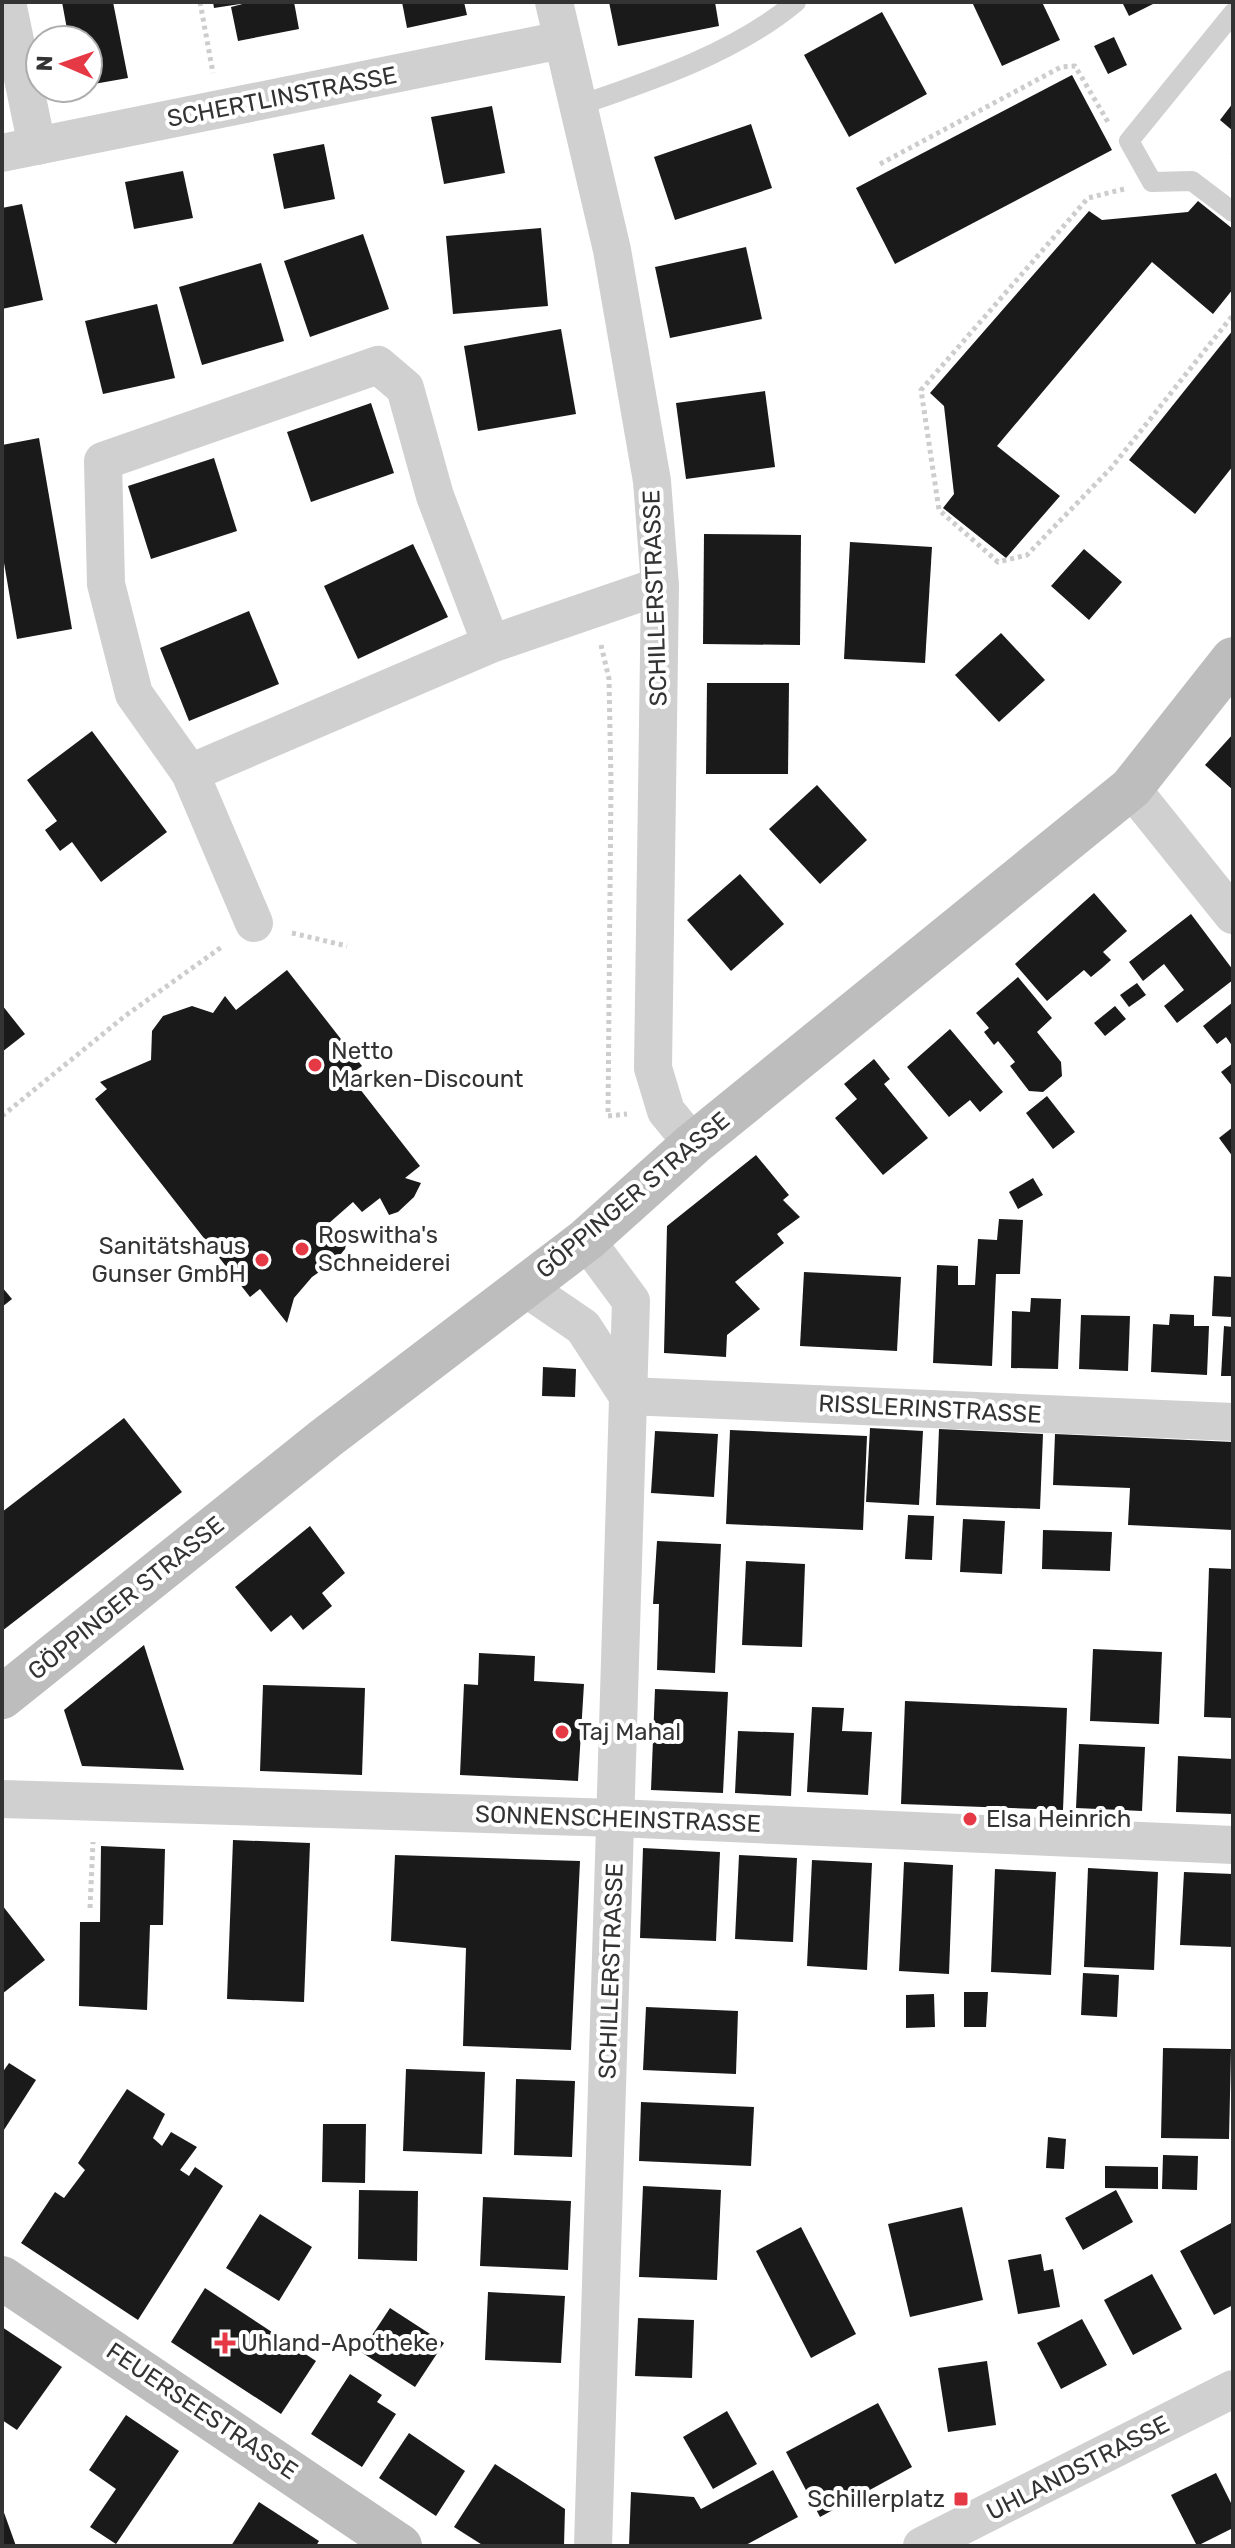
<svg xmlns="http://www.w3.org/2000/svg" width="1235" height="2548" font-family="Rubik,sans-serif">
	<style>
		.building { fill: #1a1a1a }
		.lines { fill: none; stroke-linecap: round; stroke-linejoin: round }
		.path { stroke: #cdcdcd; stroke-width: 5; stroke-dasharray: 4 4; stroke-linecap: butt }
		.service { stroke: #d0d0d0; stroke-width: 20 }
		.minor { stroke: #d0d0d0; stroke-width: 38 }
		.secondary { stroke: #bdbdbd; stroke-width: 44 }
		.poi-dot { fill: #e63946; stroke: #fff; stroke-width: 3 }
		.labels { text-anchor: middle; stroke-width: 8; stroke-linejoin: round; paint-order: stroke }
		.street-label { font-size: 24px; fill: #333; stroke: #fff }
		.poi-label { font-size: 24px; fill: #333; stroke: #fff; text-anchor: start }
	</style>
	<rect width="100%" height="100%" fill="#fff"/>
	<g class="building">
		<polygon points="62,2 113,2 128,78 88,85 88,40 69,40"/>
		<polygon points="213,2 240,2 240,4 214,8"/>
		<polygon points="250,2 294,2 299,29 238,41 231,7"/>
		<polygon points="402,2 464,2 467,15 407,28"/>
		<polygon points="609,2 715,2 719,26 618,46"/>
		<polygon points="972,2 1042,2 1060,40 1002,66"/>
		<polygon points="1122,2 1157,2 1129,16"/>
		<polygon points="882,12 927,94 849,137 804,55"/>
		<polygon points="1114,37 1127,65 1108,74 1094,46"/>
		<polygon points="1072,75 1112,150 895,264 856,188"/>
		<polygon points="1233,103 1233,131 1220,120"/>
		<polygon points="492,106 505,173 444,184 431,117"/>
		<polygon points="751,124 772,188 675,220 654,157"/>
		<polygon points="324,144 335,199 284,209 273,154"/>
		<polygon points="183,171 193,218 134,229 125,182"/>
		<polygon points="1198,201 1233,229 1233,289 1213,314 1152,262 997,446 1060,496 1006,558 943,508 954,494 944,406 930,393 1089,211 1102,220 1188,212"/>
		<polygon points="22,204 43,300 2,309 2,208"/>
		<polygon points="541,228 548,306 453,314 446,236"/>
		<polygon points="363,234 389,309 310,337 284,261"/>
		<polygon points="746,247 762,319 670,338 655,267"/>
		<polygon points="261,263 284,341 202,365 179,287"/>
		<polygon points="157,304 175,378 103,394 85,321"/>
		<polygon points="561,329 576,414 478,431 464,346"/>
		<polygon points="1233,330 1233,466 1195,514 1129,460"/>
		<polygon points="765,391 775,467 686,479 676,403"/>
		<polygon points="371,403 394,473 311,502 287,432"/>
		<polygon points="39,438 72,629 17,639 2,551 2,445"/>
		<polygon points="214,458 237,531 151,559 128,486"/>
		<polygon points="704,534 801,535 800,645 703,644"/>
		<polygon points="850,542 932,547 925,663 844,659"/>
		<polygon points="413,544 448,617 358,659 324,586"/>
		<polygon points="1084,549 1122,582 1089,620 1051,586"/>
		<polygon points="249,611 279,684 189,721 160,648"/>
		<polygon points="1001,633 1045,680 999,722 955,675"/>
		<polygon points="707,683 789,683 788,774 706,774"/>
		<polygon points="92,731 167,832 101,882 72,842 60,851 45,830 57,821 27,780"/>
		<polygon points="1233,734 1233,790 1205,765"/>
		<polygon points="817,785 867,840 820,884 769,829"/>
		<polygon points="740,874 784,924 731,971 687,920"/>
		<polygon points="1094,893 1127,931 1103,952 1111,960 1102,968 1091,977 1084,970 1047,1001 1015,964"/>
		<polygon points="1191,914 1233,970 1233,980 1177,1023 1164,1006 1184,990 1164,964 1143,981 1129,962"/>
		<polygon points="287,970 362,1066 349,1075 420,1166 405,1178 421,1183 414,1197 398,1212 389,1215 380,1198 362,1212 353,1202 328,1224 348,1235 345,1249 335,1261 312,1277 294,1298 287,1323 260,1289 250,1297 95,1099 107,1089 100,1082 151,1060 152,1031 163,1016 192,1006 213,1013 225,996 236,1010"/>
		<polygon points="1018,977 1052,1018 1037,1032 1061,1062 1062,1076 1043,1092 1029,1091 1010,1066 1015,1062 998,1041 994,1045 984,1032 989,1028 976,1013"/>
		<polygon points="1137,983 1146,995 1129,1007 1120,995"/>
		<polygon points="1233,1002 1233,1047 1226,1037 1217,1044 1203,1026"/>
		<polygon points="2,1005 25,1034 2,1052"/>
		<polygon points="1115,1006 1126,1019 1105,1036 1094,1023"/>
		<polygon points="950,1029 1003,1092 980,1112 970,1100 949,1117 907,1067"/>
		<polygon points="874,1059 890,1079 884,1084 928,1138 883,1175 835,1118 857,1099 844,1084"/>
		<polygon points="1233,1063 1233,1087 1221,1072"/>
		<polygon points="1047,1096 1075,1132 1053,1149 1026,1113"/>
		<polygon points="1233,1127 1233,1157 1219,1138"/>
		<polygon points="756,1155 789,1195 783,1200 800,1217 777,1234 784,1243 735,1282 760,1309 727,1335 726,1357 664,1353 667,1226"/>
		<polygon points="1033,1178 1043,1195 1018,1209 1009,1192"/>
		<polygon points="999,1219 1023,1220 1020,1274 996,1274 992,1366 933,1363 937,1265 958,1266 958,1285 975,1285 978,1239 997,1240"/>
		<polygon points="804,1272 901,1277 897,1351 800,1346"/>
		<polygon points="1214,1276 1233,1277 1232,1317 1212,1316"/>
		<polygon points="2,1287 12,1299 2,1307"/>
		<polygon points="1031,1298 1061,1299 1058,1369 1011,1368 1012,1311 1030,1312"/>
		<polygon points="1170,1314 1194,1315 1194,1326 1209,1326 1207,1375 1151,1372 1153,1324 1169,1325"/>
		<polygon points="1081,1315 1130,1316 1128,1371 1079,1369"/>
		<polygon points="1224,1326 1233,1327 1233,1376 1221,1376"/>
		<polygon points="543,1367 576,1369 575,1397 542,1396"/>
		<polygon points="124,1418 182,1492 2,1631 2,1512"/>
		<polygon points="870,1428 923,1431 919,1505 866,1502"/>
		<polygon points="939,1429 1043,1434 1040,1509 936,1505"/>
		<polygon points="730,1430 867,1436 863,1530 726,1524"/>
		<polygon points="655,1431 718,1434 714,1497 651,1493"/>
		<polygon points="1055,1434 1233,1442 1233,1530 1128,1525 1130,1488 1053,1485"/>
		<polygon points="908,1515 934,1516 932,1560 905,1559"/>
		<polygon points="963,1519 1005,1521 1002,1574 960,1572"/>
		<polygon points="310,1526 345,1573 322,1593 332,1606 303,1630 291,1615 271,1632 235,1587"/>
		<polygon points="1043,1530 1112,1532 1110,1571 1042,1569"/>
		<polygon points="657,1541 721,1544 715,1673 657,1670 659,1604 653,1604"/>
		<polygon points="746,1561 805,1564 802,1647 742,1645"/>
		<polygon points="1209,1568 1233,1569 1233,1718 1204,1717"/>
		<polygon points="144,1645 184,1770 82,1766 64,1710"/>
		<polygon points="1093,1649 1162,1652 1159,1724 1090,1721"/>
		<polygon points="479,1653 535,1656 534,1681 584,1684 578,1781 460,1775 464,1684 478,1685"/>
		<polygon points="263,1685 365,1688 362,1775 260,1771"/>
		<polygon points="655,1689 728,1692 723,1793 651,1790"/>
		<polygon points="905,1701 1067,1708 1063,1810 901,1804"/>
		<polygon points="812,1707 844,1708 842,1731 872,1732 868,1795 807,1792"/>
		<polygon points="738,1731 794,1733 791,1796 735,1793"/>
		<polygon points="1079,1744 1145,1747 1142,1811 1076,1808"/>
		<polygon points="1178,1756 1233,1759 1233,1814 1176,1812"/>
		<polygon points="233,1840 310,1843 304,2002 227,1999"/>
		<polygon points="101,1846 165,1849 163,1925 150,1925 147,2010 79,2006 80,1922 100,1922"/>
		<polygon points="643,1848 720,1852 716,1941 640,1938"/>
		<polygon points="395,1855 580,1861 571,2050 463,2046 466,1948 391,1941"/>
		<polygon points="739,1855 797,1858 793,1942 735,1939"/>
		<polygon points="812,1860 872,1863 867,1970 807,1966"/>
		<polygon points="904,1862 953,1865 949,1974 899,1971"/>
		<polygon points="1088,1868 1158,1872 1154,1970 1084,1967"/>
		<polygon points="995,1869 1056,1872 1051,1975 991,1972"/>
		<polygon points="1184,1872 1233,1874 1233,1947 1180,1945"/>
		<polygon points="2,1905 45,1960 2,1994"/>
		<polygon points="1083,1973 1119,1975 1117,2017 1081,2015"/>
		<polygon points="964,1992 988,1992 986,2027 964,2027"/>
		<polygon points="934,1994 935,2027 906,2028 906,1995"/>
		<polygon points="646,2007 738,2011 736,2074 643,2070"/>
		<polygon points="1163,2048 1231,2049 1229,2139 1161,2138"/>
		<polygon points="9,2063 36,2080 2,2133 2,2073"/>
		<polygon points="406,2069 485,2072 482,2154 403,2151"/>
		<polygon points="516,2079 575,2081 572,2157 514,2155"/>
		<polygon points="127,2089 165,2114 153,2138 162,2146 171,2132 197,2147 180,2170 189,2176 195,2167 223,2186 138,2320 21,2243 55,2192 64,2198 85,2170 78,2163"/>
		<polygon points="641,2102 754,2107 751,2166 639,2161"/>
		<polygon points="323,2124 366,2124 365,2183 322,2182"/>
		<polygon points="1048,2137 1066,2139 1064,2169 1046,2168"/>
		<polygon points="1163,2155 1198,2156 1197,2190 1162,2189"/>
		<polygon points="1105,2166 1158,2167 1158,2189 1105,2188"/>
		<polygon points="643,2186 721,2190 717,2280 639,2277"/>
		<polygon points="359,2190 418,2191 417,2261 358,2259"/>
		<polygon points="1116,2190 1133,2222 1083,2250 1065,2218"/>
		<polygon points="483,2197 571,2201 568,2270 480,2266"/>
		<polygon points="962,2207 983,2300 910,2317 888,2224"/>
		<polygon points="260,2214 312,2247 279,2301 226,2268"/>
		<polygon points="1233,2222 1233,2305 1214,2315 1180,2251"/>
		<polygon points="801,2227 856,2334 811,2358 756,2251"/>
		<polygon points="1041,2254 1044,2271 1053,2269 1060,2307 1018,2314 1008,2260"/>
		<polygon points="1152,2274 1182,2329 1133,2355 1104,2300"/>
		<polygon points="205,2288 316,2361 281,2414 171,2342"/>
		<polygon points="488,2292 565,2296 561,2363 485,2360"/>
		<polygon points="390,2308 444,2343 415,2387 361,2352"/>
		<polygon points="638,2318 694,2320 692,2378 635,2376"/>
		<polygon points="1082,2319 1107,2365 1061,2389 1037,2343"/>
		<polygon points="2,2327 62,2367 17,2430 2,2420"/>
		<polygon points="987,2361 996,2425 948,2432 938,2368"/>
		<polygon points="350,2374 382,2395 377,2402 396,2414 362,2467 311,2434"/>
		<polygon points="878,2403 912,2467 820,2517 786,2452"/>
		<polygon points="727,2411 757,2464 713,2489 683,2437"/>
		<polygon points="126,2415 179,2451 116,2544 90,2527 116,2489 89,2470"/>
		<polygon points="409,2433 465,2471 436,2516 379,2478"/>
		<polygon points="495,2464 565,2509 564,2546 484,2546 454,2527"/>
		<polygon points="773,2470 798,2517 744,2546 629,2546 631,2492 694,2497 701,2509"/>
		<polygon points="1216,2473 1233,2507 1233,2528 1197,2546 1171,2495"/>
		<polygon points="259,2502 319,2541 316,2546 231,2546"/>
		<polygon points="2,2507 16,2546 2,2546"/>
	</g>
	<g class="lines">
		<g class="path">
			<polyline points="200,2 213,73"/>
			<polyline points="1233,153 1233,154"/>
			<polyline points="880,164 1061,67 1075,66 1108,122"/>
			<polyline points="1124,189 1088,198 921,390 939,510 998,562 1027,555 1112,467 1233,315"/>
			<polyline points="601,645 609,679 611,783 608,1116 627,1114"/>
			<polyline points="292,933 347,946"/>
			<polyline points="2,1116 125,1016 223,946"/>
			<polyline points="90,1908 93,1842"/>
		</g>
		<g class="service">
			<polyline points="1233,13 1129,141 1152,182 1192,181 1233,212"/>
			<path d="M580,105C654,80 736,52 796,2"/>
		</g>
		<g class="minor">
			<polyline points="7,2 37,146"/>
			<polyline points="554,2 612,250 652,481 660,586 653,1068 666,1111 693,1144"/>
			<polyline points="2,153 562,40"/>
			<polyline points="491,644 435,496 405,388 378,365 103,461 106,584 134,694 190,773 491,644 660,586"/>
			<polyline points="190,773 254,923"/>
			<polyline points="1131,788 1233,915"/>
			<polyline points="586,1240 631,1301 593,2546"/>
			<polyline points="523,1286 583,1327 628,1396"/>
			<polyline points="628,1396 1233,1422"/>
			<polyline points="2,1799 616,1818 1233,1845"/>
			<polyline points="922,2546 1233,2389"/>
		</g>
		<g class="secondary">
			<polyline points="2,1697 326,1438 586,1240 693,1144 1131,788 1233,659"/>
			<polyline points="2,2278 400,2546"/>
		</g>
	</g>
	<g class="poi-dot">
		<circle cx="315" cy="1065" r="8"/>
		<circle cx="302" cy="1249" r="8"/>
		<circle cx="262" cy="1260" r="8"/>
		<circle cx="562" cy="1732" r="8"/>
		<circle cx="970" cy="1819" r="8"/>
		<path d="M221 2331h8v8h8v8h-8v8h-8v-8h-8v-8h8z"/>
		<rect x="953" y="2491" width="16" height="16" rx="4"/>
	</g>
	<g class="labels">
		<g class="street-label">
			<text transform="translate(282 97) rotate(-11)" y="8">SCHERTLINSTRASSE</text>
			<text transform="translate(655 598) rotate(-92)" y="8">SCHILLERSTRASSE</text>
			<text transform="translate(633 1195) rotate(-40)" y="8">GÖPPINGER STRASSE</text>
			<text transform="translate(930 1409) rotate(3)" y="8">RISSLERINSTRASSE</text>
			<text transform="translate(126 1598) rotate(-39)" y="8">GÖPPINGER STRASSE</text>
			<text transform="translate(618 1819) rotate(2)" y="8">SONNENSCHEINSTRASSE</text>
			<text transform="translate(611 1971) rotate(-88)" y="8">SCHILLERSTRASSE</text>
			<text transform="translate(202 2411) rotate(34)" y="8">FEUERSEESTRASSE</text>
			<text transform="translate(1078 2468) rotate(-27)" y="8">UHLANDSTRASSE</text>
		</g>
		<g class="poi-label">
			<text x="331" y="1059">Netto<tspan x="331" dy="28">Marken-Discount</tspan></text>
			<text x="318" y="1243">Roswitha's<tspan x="318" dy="28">Schneiderei</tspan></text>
			<text x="246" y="1254" text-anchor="end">Sanitätshaus<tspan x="246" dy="28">Gunser GmbH</tspan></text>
			<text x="578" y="1740">Taj Mahal</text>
			<text x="986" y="1827">Elsa Heinrich</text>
			<text x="241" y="2351">Uhland-Apotheke</text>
			<text x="945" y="2507" text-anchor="end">Schillerplatz</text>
		</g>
	</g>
	<rect width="1235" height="2548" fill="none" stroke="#333333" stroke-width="8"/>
	<g transform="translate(64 64) rotate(272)"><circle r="38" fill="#ffffff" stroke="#adadad" stroke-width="2"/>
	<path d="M0-6L14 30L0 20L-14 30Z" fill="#e63946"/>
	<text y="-12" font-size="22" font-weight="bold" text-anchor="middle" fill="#333333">N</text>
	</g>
</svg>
